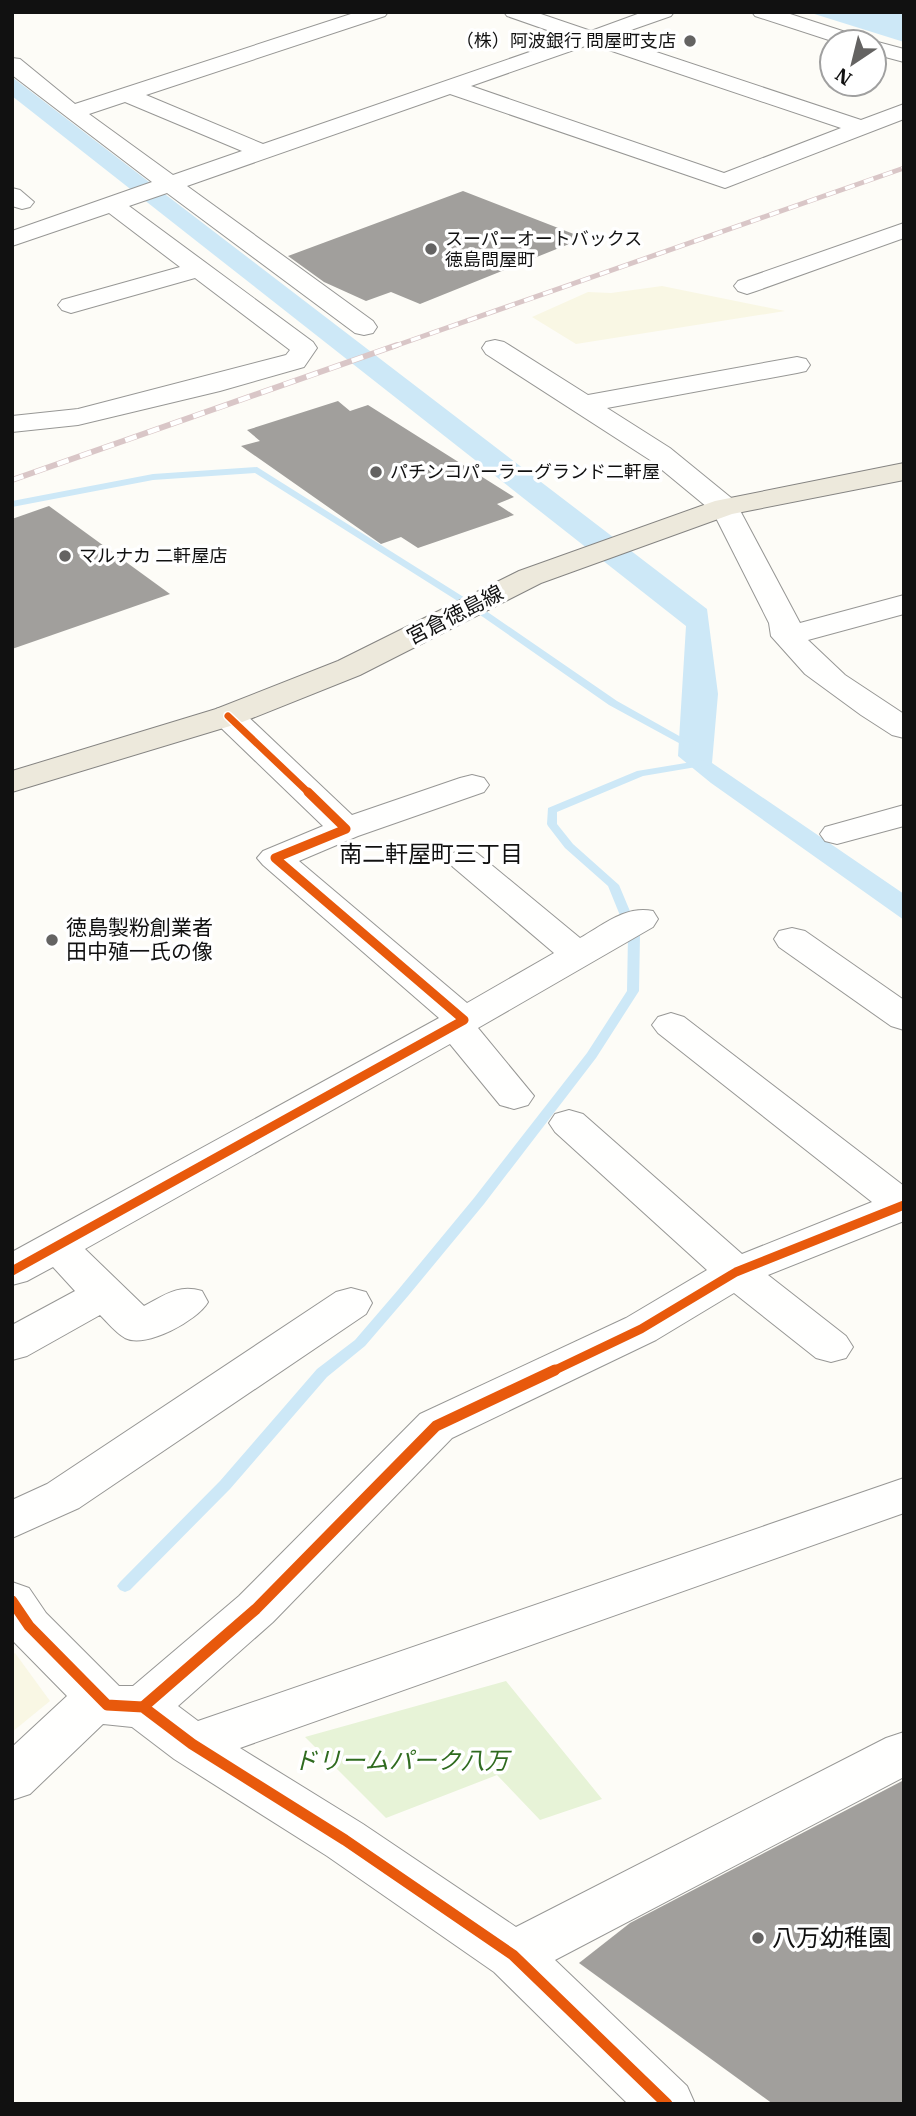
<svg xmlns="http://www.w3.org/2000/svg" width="916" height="2116" font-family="'IBM Plex Serif','Noto Sans JP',serif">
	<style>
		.farmland { fill: #f9f7e4 }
		.green { fill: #e7f3d7 }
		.water { fill: #cde8f7 }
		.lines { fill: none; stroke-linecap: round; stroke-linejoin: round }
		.stream { fill: #cde8f7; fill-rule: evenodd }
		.building { fill: #a19f9c }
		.minor-casing { stroke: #979795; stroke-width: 2 }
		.major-casing { stroke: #858482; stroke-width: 2 }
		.minor { fill: #fffffe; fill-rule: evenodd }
		.major { fill: #ede9dc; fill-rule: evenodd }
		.rail-far1-casing { stroke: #d9c6c7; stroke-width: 5 }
		.rail-casing { stroke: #d9c6c7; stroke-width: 6 }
		.rail-far1 { stroke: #fff; stroke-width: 3.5; stroke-dasharray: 10; stroke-linecap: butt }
		.rail { stroke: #fff; stroke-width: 4.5; stroke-dasharray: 12; stroke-linecap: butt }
		.cycleway-far2-casing { stroke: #fff; stroke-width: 10 }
		.cycleway-far1-casing { stroke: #fff; stroke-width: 13 }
		.cycleway-casing { stroke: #fff; stroke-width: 16 }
		.cycleway-far2 { stroke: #e8590c; stroke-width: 7 }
		.cycleway-far1 { stroke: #e8590c; stroke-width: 9 }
		.cycleway { stroke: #e8590c; stroke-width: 11 }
		.poi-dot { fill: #646362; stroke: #fff; stroke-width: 2.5 }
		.labels { text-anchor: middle; stroke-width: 7; stroke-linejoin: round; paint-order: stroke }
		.far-poi-label { font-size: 18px; fill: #111; stroke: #fff; text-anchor: start }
		.street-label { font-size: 21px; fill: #111; stroke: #fff }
		.poi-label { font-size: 21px; fill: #111; stroke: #fff; text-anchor: start }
		.neighbourhood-label { font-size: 23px; fill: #111; stroke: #fff }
		.near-park-label { font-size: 24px; font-style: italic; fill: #2f6b1f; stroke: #fff }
		.near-poi-label { font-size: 24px; fill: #111; stroke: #fff; text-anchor: start }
	</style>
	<rect width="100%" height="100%" fill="#fdfcf7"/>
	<g class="farmland">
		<polygon points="662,286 785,311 576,344 532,317 588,292 611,293"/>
		<polygon points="15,1653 50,1701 12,1732 12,1654"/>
	</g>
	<polygon class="green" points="506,1681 602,1799 540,1820 497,1775 386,1818 305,1737"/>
	<g class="water">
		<polygon points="808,12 904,12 904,42"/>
		<polygon points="12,77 707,609 718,694 712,763 904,894 904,920 711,783 678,756 686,626 12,96"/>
	</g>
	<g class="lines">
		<g class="stream">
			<polygon points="257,467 489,613 617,701 697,746 692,749 688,748 609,705 483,617 255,473 153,480 12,507 12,501 153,474"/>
			<polygon points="704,760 709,763 708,765 643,776 557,812 557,824 573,844 619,885 640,935 639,991 596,1058 484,1204 408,1296 365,1346 327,1377 230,1489 130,1590 125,1592 120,1590 117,1586 120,1582 220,1481 317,1369 355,1340 398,1290 474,1198 587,1053 627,991 628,935 608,886 565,848 548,826 547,824 548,808 637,771"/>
		</g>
	</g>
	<g class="building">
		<polygon points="463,191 584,238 420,304 391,292 366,301 324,282 288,256"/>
		<polygon points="338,401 350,411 368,405 514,497 497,504 514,515 418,548 401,537 381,544 241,446 260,441 247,430"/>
		<polygon points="49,506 170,594 12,649 12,519"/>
		<polygon points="904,1780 904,2104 773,2104 579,1963 630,1923"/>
	</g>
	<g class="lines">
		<defs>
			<g id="minor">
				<path d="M357,12H388L385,16L146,95L263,144L570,38L507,16L504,12H535L591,31L643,12H674L671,16L611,37L861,120L904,104V119L725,188L450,94L187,186L373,321L377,327L373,333L364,335L355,333L167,193L129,206L313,342L317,348L304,367L220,391L78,425L12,432V416L78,409L286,355L290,350L195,278L71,313L62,310L58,305L62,300L180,267L109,213L12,246V231L152,182L12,75V58L20,59L75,104ZM591,44L841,128L724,173L471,86ZM125,102L242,151L173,175L89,114Z"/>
				<polygon points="752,12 784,12 864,38 868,42 835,42 755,16"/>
				<polygon points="874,41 904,49 904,62 874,54 874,42 869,42"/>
				<polygon points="12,188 20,190 34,202 30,207 22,209 12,206"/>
				<polygon points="904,223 904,238 756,291 747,294 738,291 734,286 738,281"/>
				<polygon points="495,340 504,342 588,395 797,357 806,359 810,365 806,371 797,373 607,408 670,448 735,501 800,623 904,595 904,614 808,640 845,675 904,714 904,738 892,735 861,715 805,674 771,636 769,623 713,512 650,460 486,354 482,348 486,342"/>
				<path d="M228,706L240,709L352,815L460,778L472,775L484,778L489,785L484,792L358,836L299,861L467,1003L554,953L453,867L447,860L453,853L465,849L477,853L580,938C603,925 626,905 653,911L658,919L653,927L478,1028L534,1096L528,1105L514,1109L500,1105L450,1044L85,1249L144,1306C165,1295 178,1284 202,1291L208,1302C198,1320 146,1349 125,1338C116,1333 107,1322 100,1315L27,1356L12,1360V1325L75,1291L53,1267L27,1281L12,1285V1252L439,1018L263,865L257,858L263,851L323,826L216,723L212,716L216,709Z"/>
				<polygon points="904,805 904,826 837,844 825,841 820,834 825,827"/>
				<polygon points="792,928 805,931 904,1000 904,1030 891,1026 779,947 774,939 779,931"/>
				<polygon points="671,1013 684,1017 904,1186 904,1221 768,1275 846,1336 853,1347 846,1358 831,1362 816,1358 734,1293 656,1340 452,1438 273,1622 178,1706 198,1721 904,1478 904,1513 240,1748 363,1824 516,1927 886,1738 904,1732 904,1777 555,1960 687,2086 695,2104 628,2104 494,1972 327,1856 174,1759 132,1727 103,1724 30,1794 12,1800 12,1747 67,1696 12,1640 12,1582 29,1588 46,1613 119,1686 133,1686 239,1596 420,1414 626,1318 707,1270 555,1132 549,1123 555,1114 569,1110 583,1114 742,1254 872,1202 658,1033 652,1025 658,1017"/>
				<polygon points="351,1288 366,1292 372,1303 366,1314 79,1508 12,1538 12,1500 47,1484 336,1292"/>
			</g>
			<polygon id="major" points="904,463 904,480 732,514 541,583 360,675 240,723 12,792 12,771 216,709 338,661 519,571 715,501"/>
		</defs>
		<use href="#minor" class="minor-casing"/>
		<use href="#major" class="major-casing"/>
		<use href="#minor" class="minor"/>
		<use href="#major" class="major"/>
		<defs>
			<polyline id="rail-far1" points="392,347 904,168"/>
			<polyline id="rail" points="12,480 397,345"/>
		</defs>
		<use href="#rail-far1" class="rail-far1-casing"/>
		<use href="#rail" class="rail-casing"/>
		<use href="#rail-far1" class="rail-far1"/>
		<use href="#rail" class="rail"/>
		<defs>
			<polyline id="cycleway-far2" points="228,716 310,794"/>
			<g id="cycleway-far1">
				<polyline points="12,1271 464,1020 275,858 346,829 308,792"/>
				<polyline points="551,1372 641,1329 736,1272 904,1205"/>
			</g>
			<g id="cycleway">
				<polyline points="12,1601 29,1626 107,1705 143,1707 192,1744 345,1840 513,1955 667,2104"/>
				<polyline points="143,1707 256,1609 436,1426 555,1370"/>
			</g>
		</defs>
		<use href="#cycleway-far2" class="cycleway-far2-casing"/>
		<use href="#cycleway-far1" class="cycleway-far1-casing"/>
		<use href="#cycleway" class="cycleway-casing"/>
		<use href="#cycleway-far2" class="cycleway-far2"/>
		<use href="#cycleway-far1" class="cycleway-far1"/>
		<use href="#cycleway" class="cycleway"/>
	</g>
	<g class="poi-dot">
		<circle cx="690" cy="41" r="7"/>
		<circle cx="431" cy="249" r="7"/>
		<circle cx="376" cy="472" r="7"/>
		<circle cx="65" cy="556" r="7"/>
		<circle cx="52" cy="940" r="7"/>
		<circle cx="758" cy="1938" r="7"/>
	</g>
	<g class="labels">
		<g class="far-poi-label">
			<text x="676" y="47" text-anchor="end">（株）阿波銀行 問屋町支店</text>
			<text x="445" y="245">スーパーオートバックス<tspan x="445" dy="21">徳島問屋町</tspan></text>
			<text x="390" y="478">パチンコパーラーグランド二軒屋</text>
			<text x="79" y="562">マルナカ 二軒屋店</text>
		</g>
		<g class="street-label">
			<text transform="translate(455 615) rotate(-27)" y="7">宮倉徳島線</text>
		</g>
		<g class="poi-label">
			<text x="66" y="935">徳島製粉創業者<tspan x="66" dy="24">田中殖一氏の像</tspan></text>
		</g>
		<g class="neighbourhood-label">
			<text x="431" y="862">南二軒屋町三丁目</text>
		</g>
		<g class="near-park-label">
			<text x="401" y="1769">ドリームパーク八万</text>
		</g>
		<g class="near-poi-label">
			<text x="772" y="1946">八万幼稚園</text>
		</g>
	</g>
	<rect width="916" height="2116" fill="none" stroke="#111111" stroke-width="28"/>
	<g transform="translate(853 63) rotate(215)"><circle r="33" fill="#ffffff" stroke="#a0a0a0" stroke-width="2"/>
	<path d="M0-5L12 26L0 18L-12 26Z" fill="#646362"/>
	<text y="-10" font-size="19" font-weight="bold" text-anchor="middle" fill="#111111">N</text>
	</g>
</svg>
